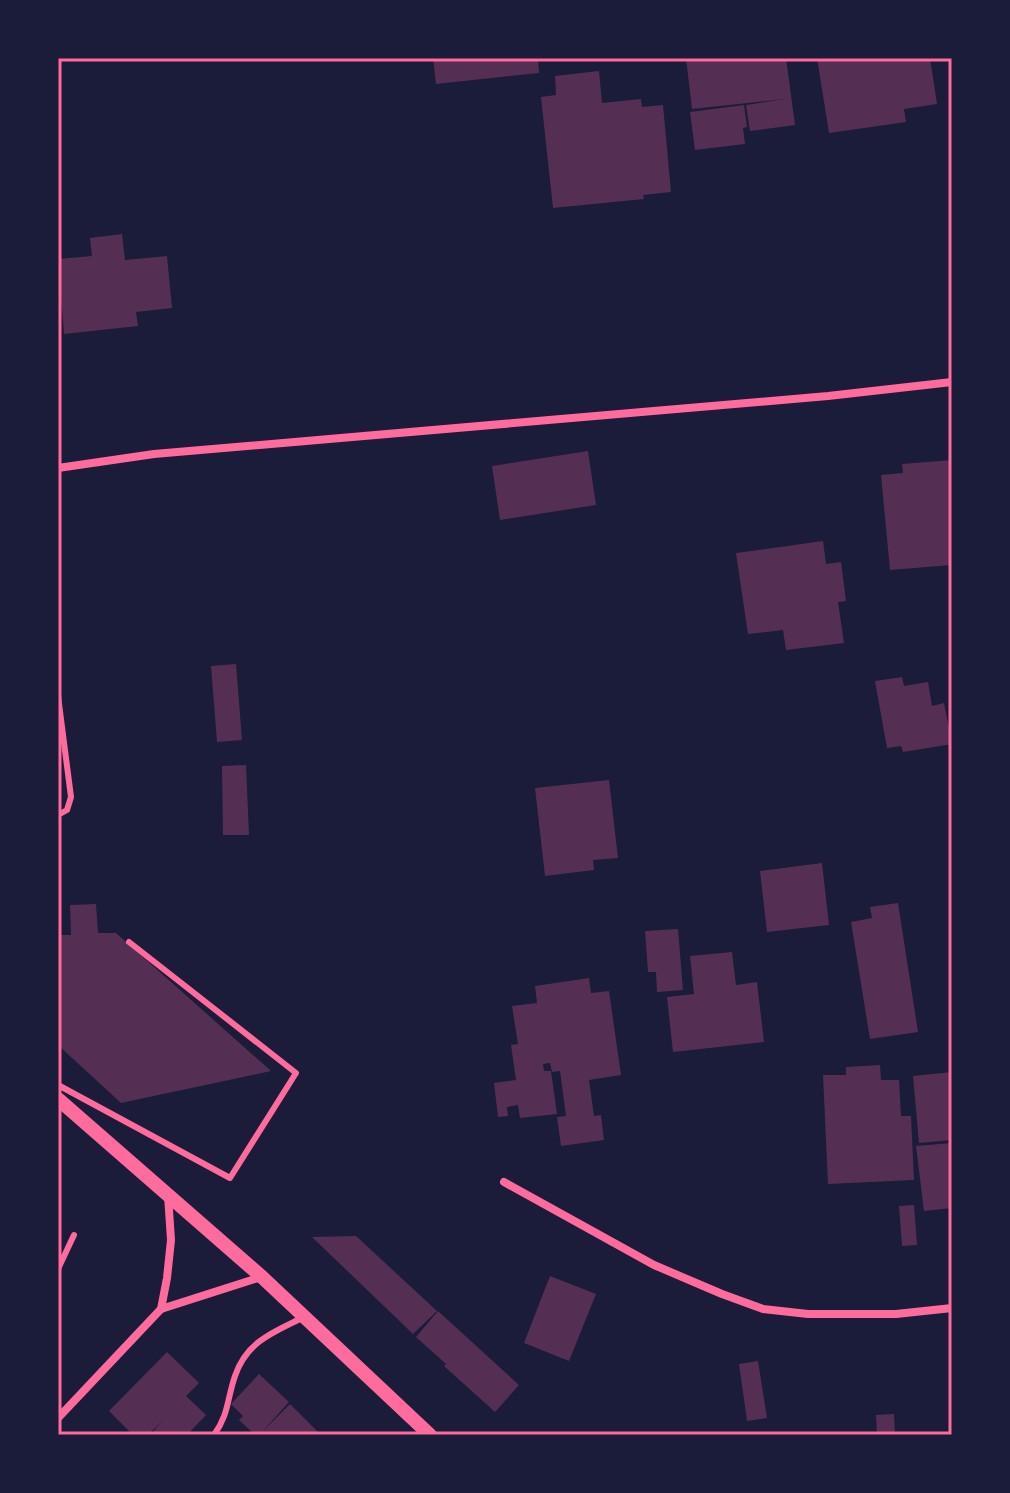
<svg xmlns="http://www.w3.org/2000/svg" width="1010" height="1493" font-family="'Sofia Sans Condensed',sans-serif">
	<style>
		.building { fill: #542f53 }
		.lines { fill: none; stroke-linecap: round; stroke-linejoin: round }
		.service { stroke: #ff6b9d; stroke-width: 6 }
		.minor { stroke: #ff6b9d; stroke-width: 8 }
		.tertiary { stroke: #ff6b9d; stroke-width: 14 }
		.neatline { fill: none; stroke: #ff6b9d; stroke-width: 3 }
	</style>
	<rect width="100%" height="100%" fill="#1b1b3a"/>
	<g class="building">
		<polygon points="433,58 538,58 539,73 436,84"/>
		<polygon points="686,58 786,58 795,125 750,131 746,105 784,99 692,109"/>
		<polygon points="817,58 930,58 937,104 904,109 906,122 829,133"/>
		<polygon points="599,71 602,103 641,99 642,107 663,105 671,192 643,195 644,199 553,208 541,97 556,95 555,76"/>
		<polygon points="744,105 747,127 743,128 745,144 695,150 690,112"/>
		<polygon points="122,234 125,260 167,256 172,308 136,312 138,326 64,334 58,259 92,256 90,238"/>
		<polygon points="588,451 596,505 500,520 492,466"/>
		<polygon points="952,460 952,565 890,570 881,475 903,473 902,464"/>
		<polygon points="823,541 826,564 841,562 846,601 838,602 844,643 786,650 783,630 748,634 736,553"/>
		<polygon points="236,664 242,740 217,742 211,666"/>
		<polygon points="902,677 904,686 928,682 932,706 944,703 952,744 903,752 901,746 887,748 875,681"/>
		<polygon points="246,765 249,835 223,835 222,766"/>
		<polygon points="609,780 618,858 593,860 594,870 545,876 535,788"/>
		<polygon points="822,863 829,925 767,932 760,871"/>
		<polygon points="898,903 918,1032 870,1039 851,922 872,918 870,907"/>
		<polygon points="96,904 98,933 116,933 271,1071 121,1103 58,1045 58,935 71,935 70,905"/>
		<polygon points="678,929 683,990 657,992 656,972 648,972 645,931"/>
		<polygon points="732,952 736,985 757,982 764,1042 673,1052 667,997 694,994 690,956"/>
		<polygon points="589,978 591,993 609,991 621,1075 589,1080 594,1116 601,1115 604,1140 561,1146 557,1117 566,1116 560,1071 552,1072 550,1063 543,1064 544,1071 551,1071 557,1114 520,1118 518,1105 507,1107 508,1116 498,1117 494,1083 516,1080 511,1045 518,1044 512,1006 537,1003 535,986"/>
		<polygon points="880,1065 881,1080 899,1080 901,1116 911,1116 914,1180 828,1184 823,1075 846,1075 846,1067"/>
		<polygon points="952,1072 952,1140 919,1143 913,1076"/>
		<polygon points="952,1143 952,1208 924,1211 916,1146"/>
		<polygon points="914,1205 917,1245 902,1246 899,1206"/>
		<polygon points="356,1236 437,1311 413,1334 312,1237"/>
		<polygon points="550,1276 596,1294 569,1361 524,1343"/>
		<polygon points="438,1311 519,1385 495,1412 444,1366 446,1364 416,1337"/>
		<polygon points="167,1352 199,1383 186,1396 206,1415 187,1435 182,1432 180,1435 150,1435 163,1420 148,1435 133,1435 109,1411"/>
		<polygon points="758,1361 767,1418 747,1421 739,1364"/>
		<polygon points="259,1374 289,1402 261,1433 290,1404 321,1435 255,1435 239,1420 243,1416 231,1404"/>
		<polygon points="894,1414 895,1435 877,1435 876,1415"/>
	</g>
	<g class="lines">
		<g class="service">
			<polyline points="58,696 71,797 67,810 58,815"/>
			<polyline points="58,1085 230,1178 296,1073 129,942"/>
			<polyline points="58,1269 74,1235"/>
			<path d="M214,1435C229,1414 227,1399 235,1376C247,1341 274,1332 304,1317"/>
		</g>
		<g class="minor">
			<polyline points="58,468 154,454 828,396 952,382"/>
			<polyline points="504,1182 654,1265 722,1294 763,1309 808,1314 896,1314 952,1308"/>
			<polyline points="161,1309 167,1278 171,1240 168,1195"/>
			<polyline points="58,1418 161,1309 261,1277"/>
		</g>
		<polyline class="tertiary" points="58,1099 262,1277 430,1435"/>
	</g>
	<rect width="1010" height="1493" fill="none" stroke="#1b1b3a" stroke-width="120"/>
	<rect x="60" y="60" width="890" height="1373" class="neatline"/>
</svg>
